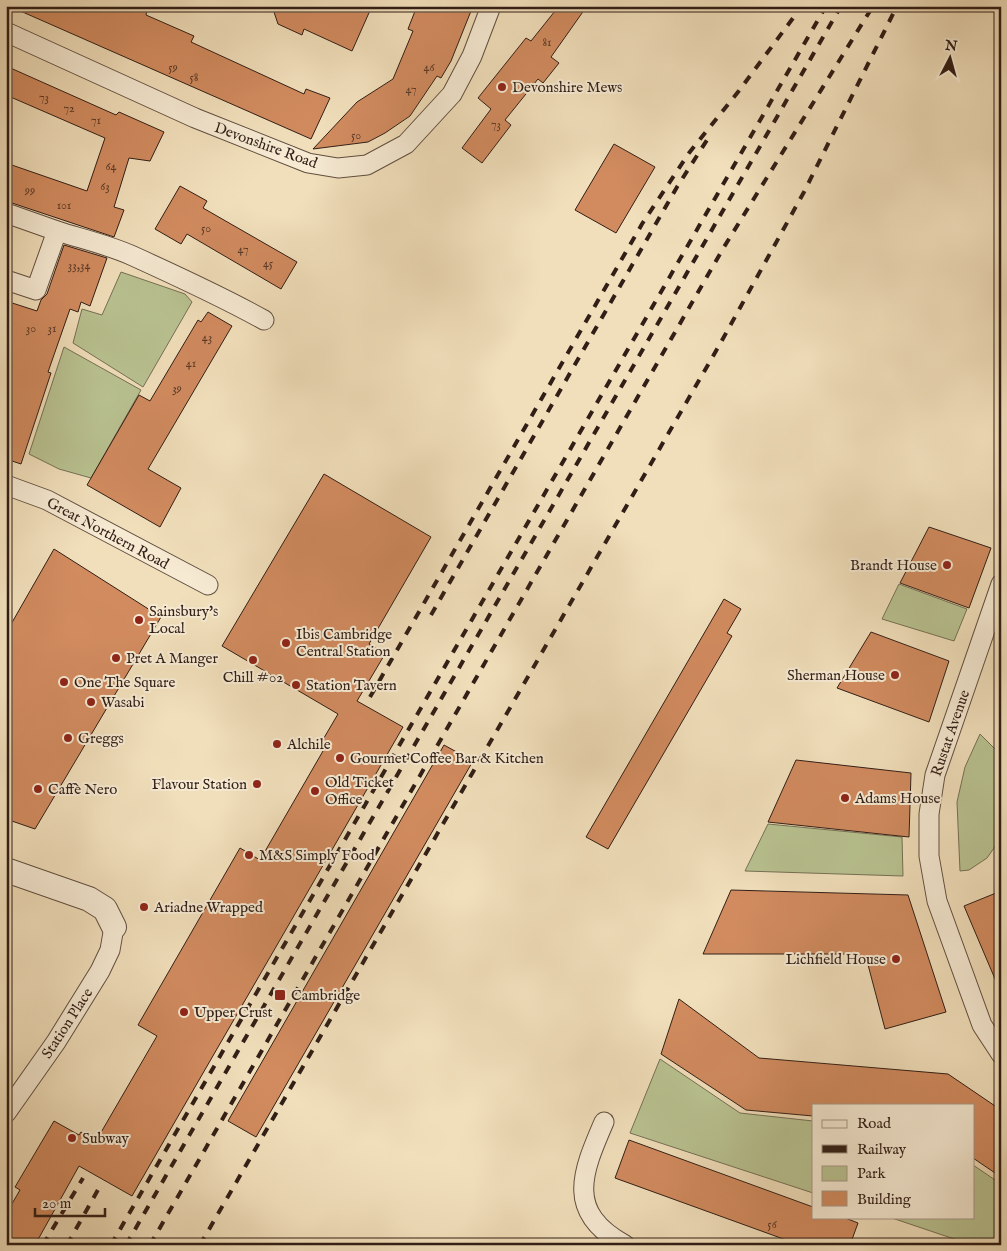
<svg xmlns="http://www.w3.org/2000/svg" width="1007" height="1251" font-family="'IM FELL English',serif">
	<style>
		.green { fill: #b9c291; stroke: #757054 }
		.building { fill: #d18b5f; stroke: #311e16 }
		.lines { fill: none; stroke-linecap: round; stroke-linejoin: round }
		.minor-casing { stroke: #614e3f; stroke-width: 21 }
		.tertiary-casing { stroke: #614e3f; stroke-width: 26 }
		.minor { stroke: #f6ead3; stroke-width: 19 }
		.tertiary { stroke: #f6ead3; stroke-width: 24 }
		.rail { stroke: #311e16; stroke-width: 4; stroke-dasharray: 9 9; stroke-linecap: butt }
		.poi-dot { fill: #8f2418; stroke: #f6ead3; stroke-width: 2 }
		.labels { text-anchor: middle; stroke-width: 4; stroke-linejoin: round; paint-order: stroke }
		.number-label { font-size: 12px; fill: #593928 }
		.poi-label { font-size: 15px; fill: #311e16; stroke: #f6ead3; text-anchor: start }
		.street-label { font-size: 15px; fill: #311e16; stroke: #f6ead3 }
	</style>
	<rect width="100%" height="100%" fill="#f1dfbb"/>
	<filter id="stains"><feTurbulence type="fractalNoise" baseFrequency=".004" numOctaves="4"/><feColorMatrix values="0 0 0 0 .2 0 0 0 0 .09 0 0 0 0 .02 0 0 0 .5 -.17"/></filter>
	<radialGradient id="worn" r=".72"><stop offset=".6" stop-color="#630" stop-opacity="0"/><stop offset="1" stop-color="#630" stop-opacity=".3"/></radialGradient>
	<g class="green">
		<polygon points="121,272 185,294 192,302 143,387 73,343 82,309 102,315"/>
		<polygon points="64,347 141,390 91,478 59,469 29,454"/>
		<polygon points="899,584 967,609 954,641 882,619"/>
		<polygon points="980,734 1001,755 1001,838 987,858 969,870 960,871 957,802 965,767"/>
		<polygon points="768,824 902,837 903,876 745,871"/>
		<polygon points="660,1059 740,1113 813,1121 813,1193 630,1133"/>
		<polygon points="973,1165 1001,1184 1001,1245 972,1245 889,1217 973,1217"/>
	</g>
	<g class="building">
		<polygon points="9,6 148,6 146,15 194,36 191,42 304,94 306,89 330,98 311,139"/>
		<polygon points="272,6 372,6 352,51 304,29 302,35 278,24"/>
		<polygon points="417,6 473,6 451,61 441,78 437,76 410,116 385,133 368,142 313,149 357,102 393,79 413,31 408,29"/>
		<polygon points="559,6 587,6 551,57 559,63 543,83 538,79 505,120 511,125 482,163 462,148 491,109 478,98 526,38 531,41"/>
		<polygon points="6,66 116,115 119,112 164,132 150,161 129,158 114,207 124,210 114,237 6,201 6,163 87,191 105,138 6,95"/>
		<polygon points="614,144 655,167 616,233 575,210"/>
		<polygon points="180,186 207,201 203,208 297,262 281,289 187,234 181,244 155,229"/>
		<polygon points="64,245 107,258 90,306 81,302 78,312 70,309 48,372 51,373 21,464 6,459 6,301 37,311 41,300 47,294"/>
		<polygon points="208,312 232,326 148,469 181,488 160,527 87,485 139,395 150,401 198,320 201,322"/>
		<polygon points="324,474 431,537 369,644 385,654 357,701 403,727 132,1196 79,1166 35,1245 6,1245 6,1214 20,1190 15,1187 54,1121 79,1135 81,1132 96,1141 157,1036 138,1025 240,848 260,860 323,751 318,748 338,714 222,646"/>
		<polygon points="929,527 991,548 969,608 900,583"/>
		<polygon points="54,549 161,617 35,829 6,819 6,633"/>
		<polygon points="724,599 741,609 727,633 732,636 608,849 586,837"/>
		<polygon points="871,632 949,661 929,722 837,688"/>
		<polygon points="444,745 473,761 256,1137 228,1121"/>
		<polygon points="796,760 911,773 909,837 768,822"/>
		<polygon points="731,890 908,895 946,1012 885,1029 867,961 855,954 703,954"/>
		<polygon points="1001,891 1001,993 964,906"/>
		<polygon points="679,999 759,1058 948,1074 1001,1110 1001,1177 973,1158 973,1105 813,1105 813,1116 746,1110 661,1054"/>
		<polygon points="629,1140 813,1207 813,1217 843,1217 858,1223 850,1245 800,1245 615,1178"/>
	</g>
	<g class="lines">
		<defs>
			<g id="minor">
				<polyline points="6,32 195,118 308,163 338,168 367,165 406,144 452,94 472,56 491,6"/>
				<polyline points="6,213 57,231"/>
				<path d="M6,280L36,290L57,231C82,239 109,245 133,256C177,276 221,296 264,320"/>
				<polyline points="6,485 47,500 208,585"/>
				<polyline points="1001,584 935,775 929,814 929,856 937,901 982,1025 1001,1054"/>
				<polyline points="6,1113 56,1042 100,971 110,950 114,927"/>
				<path d="M604,1122C582,1173 565,1212 625,1245"/>
			</g>
			<polyline id="tertiary" points="6,870 89,899 105,909 114,927"/>
		</defs>
		<use href="#minor" class="minor-casing"/>
		<use href="#tertiary" class="tertiary-casing"/>
		<use href="#minor" class="minor"/>
		<use href="#tertiary" class="tertiary"/>
		<g class="rail">
			<polyline points="431,615 677,187 707,140"/>
			<polyline points="370,697 642,224 689,153 738,92 802,6"/>
			<polyline points="43,1245 83,1178"/>
			<polyline points="67,1245 99,1188"/>
			<polyline points="111,1245 826,6"/>
			<polyline points="126,1245 841,6"/>
			<polyline points="150,1245 724,247 873,6"/>
			<polyline points="200,1245 720,344 804,192 897,6"/>
		</g>
	</g>
	<g class="poi-dot">
		<circle cx="502" cy="87" r="5"/>
		<circle cx="947" cy="565" r="5"/>
		<circle cx="139" cy="620" r="5"/>
		<circle cx="286" cy="643" r="5"/>
		<circle cx="116" cy="658" r="5"/>
		<circle cx="253" cy="660" r="5"/>
		<circle cx="895" cy="675" r="5"/>
		<circle cx="64" cy="682" r="5"/>
		<circle cx="296" cy="685" r="5"/>
		<circle cx="91" cy="702" r="5"/>
		<circle cx="68" cy="738" r="5"/>
		<circle cx="277" cy="744" r="5"/>
		<circle cx="340" cy="758" r="5"/>
		<circle cx="257" cy="784" r="5"/>
		<circle cx="38" cy="789" r="5"/>
		<circle cx="315" cy="791" r="5"/>
		<circle cx="845" cy="798" r="5"/>
		<circle cx="249" cy="855" r="5"/>
		<circle cx="144" cy="907" r="5"/>
		<circle cx="896" cy="959" r="5"/>
		<rect x="274" y="989" width="12" height="12" rx="2.5"/>
		<circle cx="184" cy="1012" r="5"/>
		<circle cx="72" cy="1138" r="5"/>
	</g>
	<g class="labels">
		<g class="number-label">
			<text x="547" y="46">81</text>
			<text x="173" y="71">59</text>
			<text x="429" y="71">46</text>
			<text x="194" y="81">58</text>
			<text x="411" y="93">47</text>
			<text x="44" y="101">73</text>
			<text x="69" y="112">72</text>
			<text x="96" y="124">71</text>
			<text x="496" y="128">73</text>
			<text x="356" y="139">50</text>
			<text x="111" y="170">64</text>
			<text x="105" y="190">63</text>
			<text x="30" y="194">99</text>
			<text x="64" y="209">101</text>
			<text x="206" y="232">50</text>
			<text x="243" y="253">47</text>
			<text x="268" y="267">45</text>
			<text x="79" y="269">33,34</text>
			<text x="31" y="332">30</text>
			<text x="52" y="332">31</text>
			<text x="207" y="341">43</text>
			<text x="191" y="367">41</text>
			<text x="177" y="392">39</text>
			<text x="772" y="1228">56</text>
		</g>
		<g class="poi-label">
			<text x="512" y="92">Devonshire Mews</text>
			<text x="937" y="570" text-anchor="end">Brandt House</text>
			<text x="149" y="616">Sainsbury's<tspan x="149" dy="17">Local</tspan></text>
			<text x="296" y="639">Ibis Cambridge<tspan x="296" dy="17">Central Station</tspan></text>
			<text x="126" y="663">Pret A Manger</text>
			<text x="885" y="680" text-anchor="end">Sherman House</text>
			<text x="253" y="682" text-anchor="middle">Chill #02</text>
			<text x="74" y="687">One The Square</text>
			<text x="306" y="690">Station Tavern</text>
			<text x="101" y="707">Wasabi</text>
			<text x="78" y="743">Greggs</text>
			<text x="287" y="749">Alchile</text>
			<text x="350" y="763">Gourmet Coffee Bar &amp; Kitchen</text>
			<text x="325" y="787">Old Ticket<tspan x="325" dy="17">Office</tspan></text>
			<text x="247" y="789" text-anchor="end">Flavour Station</text>
			<text x="48" y="794">Caffè Nero</text>
			<text x="855" y="803">Adams House</text>
			<text x="259" y="860">M&amp;S Simply Food</text>
			<text x="154" y="912">Ariadne Wrapped</text>
			<text x="886" y="964" text-anchor="end">Lichfield House</text>
			<text x="291" y="1000">Cambridge</text>
			<text x="194" y="1017">Upper Crust</text>
			<text x="82" y="1143">Subway</text>
		</g>
		<g class="street-label">
			<text transform="translate(266 145) rotate(20)" y="5">Devonshire Road</text>
			<text transform="translate(108 533) rotate(28)" y="5">Great Northern Road</text>
			<text transform="translate(950 733) rotate(-71)" y="5">Rustat Avenue</text>
			<text transform="translate(67 1023) rotate(-57)" y="5">Station Place</text>
		</g>
	</g>
	<rect width="1007" height="1251" fill="none" stroke="#f1dfbb" stroke-width="25"/>
	<rect x="8" y="8" width="992" height="1236" fill="none" stroke="#311e16" stroke-width="2.5"/>
	<rect x="12" y="12" width="982" height="1226" fill="none" stroke="#311e16"/>
	<rect x="812" y="1104" width="162" height="115" fill="#f6ead3" stroke="#a79887"/>
	<rect x="822" y="1120" width="25" height="8" fill="#f6ead3" stroke="#a79887"/>
	<text x="857" y="1128" font-size="15" fill="#311e16">Road</text>
	<rect x="822" y="1145" width="25" height="8" fill="#311e16" stroke="#a79887"/>
	<text x="857" y="1154" font-size="15" fill="#311e16">Railway</text>
	<rect x="822" y="1166" width="25" height="15" fill="#b9c291" stroke="#a79887"/>
	<text x="857" y="1178" font-size="15" fill="#311e16">Park</text>
	<rect x="822" y="1191" width="25" height="15" fill="#d18b5f" stroke="#a79887"/>
	<text x="857" y="1204" font-size="15" fill="#311e16">Building</text>
	<g transform="translate(950 58) rotate(6)" stroke="#f6ead3" stroke-width="4" paint-order="stroke">
	<path d="M0-4L9 19L0 12L-9 19Z" fill="#311e16"/>
	<text y="-8" font-size="14" font-weight="bold" text-anchor="middle" fill="#311e16">N</text>
	</g>
	<path d="M35 1208v8h70v-8" fill="none" stroke="#311e16" stroke-width="2.5"/>
	<text x="42" y="1208" font-size="15" fill="#311e16" stroke="#f6ead3" stroke-width="4" paint-order="stroke">20 m</text>
	<rect width="100%" height="100%" filter="url(#stains)"/>
	<rect width="100%" height="100%" fill="url(#worn)"/>
</svg>
